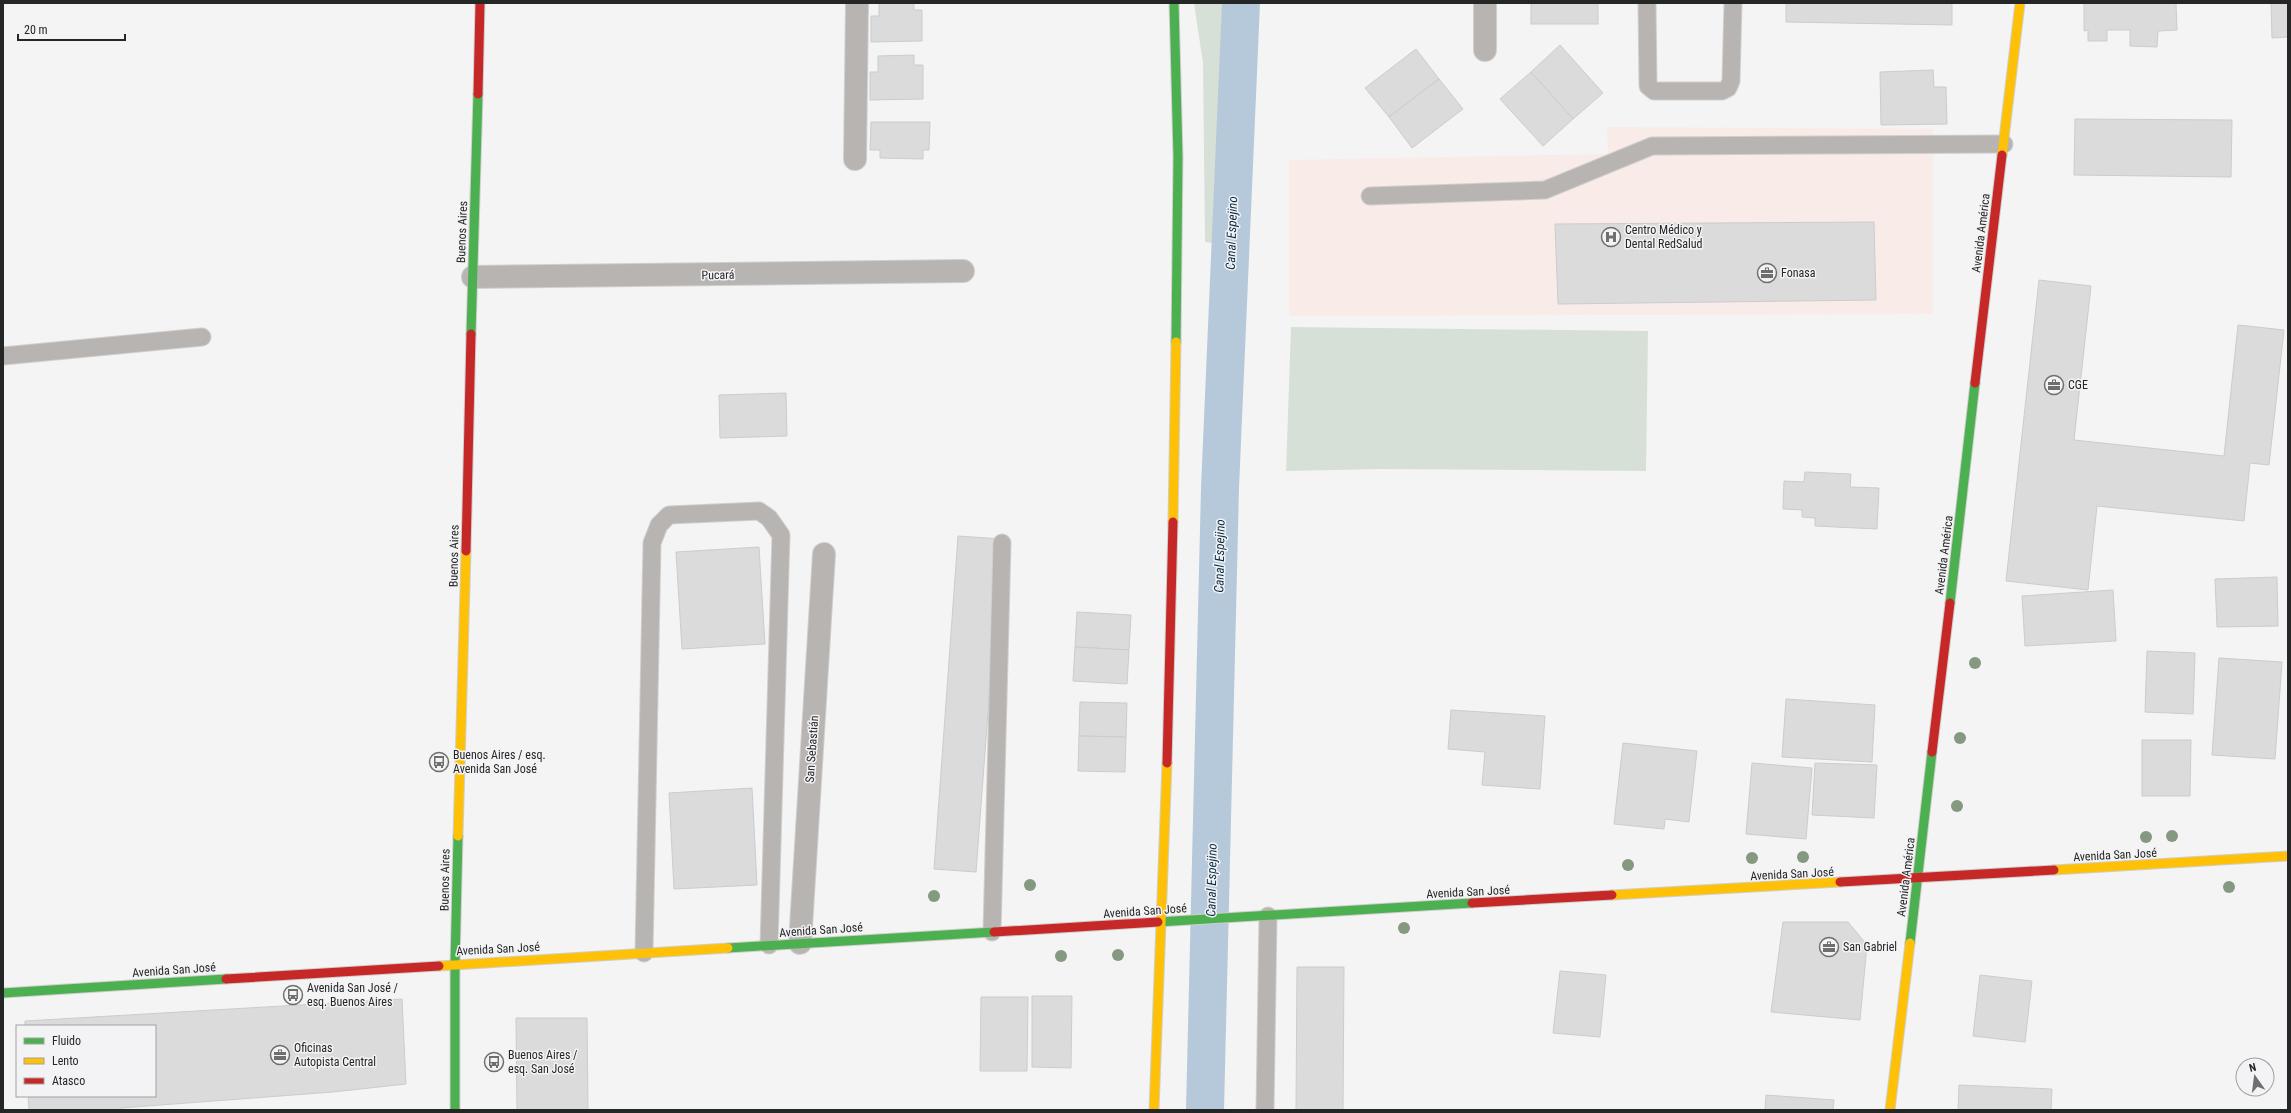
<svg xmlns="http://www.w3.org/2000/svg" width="2291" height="1113" font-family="'Roboto Condensed',sans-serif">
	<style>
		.education { fill: #f9ebe7 }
		.green { fill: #d7e0d6 }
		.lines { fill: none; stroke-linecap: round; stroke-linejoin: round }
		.canal { stroke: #b5c9da; stroke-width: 38 }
		.building { fill: #dbdbdb; stroke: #ccc }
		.lane-casing { stroke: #cfcfcf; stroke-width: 19 }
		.street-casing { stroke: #cfcfcf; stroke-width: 24 }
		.fast-casing { stroke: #cfcfcf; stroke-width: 11 }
		.slow-casing { stroke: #cfcfcf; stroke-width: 11 }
		.jam-casing { stroke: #cfcfcf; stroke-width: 11 }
		.lane { stroke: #b8b4b1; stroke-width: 17 }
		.street { stroke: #b8b4b1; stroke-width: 22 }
		.fast { stroke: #4caf50; stroke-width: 9 }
		.slow { stroke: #ffc107; stroke-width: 9 }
		.jam { stroke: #c62828; stroke-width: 9 }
		.tree { fill: #859880 }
		.labels { text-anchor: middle; stroke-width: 3; stroke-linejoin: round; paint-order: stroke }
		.poi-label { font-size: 12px; fill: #252626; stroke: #f3f3f5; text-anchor: start }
		.street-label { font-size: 12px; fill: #252626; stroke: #f3f3f5 }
		.water-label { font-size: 13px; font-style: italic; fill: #092c46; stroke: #f3f3f5 }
	</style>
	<rect width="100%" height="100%" fill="#f4f4f4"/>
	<polygon class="education" points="1607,127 1933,129 1933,314 1289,316 1289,160 1608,154"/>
	<g class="green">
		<polygon points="1194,3 1230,3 1227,244 1205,242 1203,63"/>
		<polygon points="1291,327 1648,331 1646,471 1381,469 1286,471"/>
	</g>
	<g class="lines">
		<polyline class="canal" points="1205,1110 1220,488 1241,3"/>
	</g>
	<g class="building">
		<polygon points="879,3 914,3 914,10 922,10 922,41 871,42 871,16 879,16"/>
		<rect x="1531" y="3" width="67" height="21"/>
		<polygon points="1786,3 1952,3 1952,25 1786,22"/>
		<polygon points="2084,3 2176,3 2177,30 2158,31 2157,47 2130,46 2130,30 2107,30 2107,41 2088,41 2088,30 2084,31"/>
		<polygon points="2271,3 2288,3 2288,37 2272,38"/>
		<polygon points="1560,45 1603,93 1573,119 1531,72"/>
		<polygon points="1416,49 1439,79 1389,117 1365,88"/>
		<polygon points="914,55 914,65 923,65 923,99 870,100 870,72 878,72 878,56"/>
		<polygon points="1933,70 1934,87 1946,87 1947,124 1881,125 1880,72"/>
		<polygon points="1531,72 1573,119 1543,146 1500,99"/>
		<polygon points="1439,79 1463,109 1412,148 1389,117"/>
		<polygon points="2075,119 2232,120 2231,177 2074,175"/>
		<polygon points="871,122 930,122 929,150 923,150 923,159 880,158 880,150 870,150"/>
		<polygon points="1874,222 1876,300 1558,304 1555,224"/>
		<polygon points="2039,280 2091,286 2074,440 2224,456 2238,325 2284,330 2269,465 2250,463 2244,521 2097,506 2088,590 2006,581"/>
		<polygon points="786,393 787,436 720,438 719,395"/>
		<polygon points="1805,472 1851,474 1850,487 1879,488 1877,529 1815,526 1815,518 1802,517 1802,510 1783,509 1784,481 1804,482"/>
		<polygon points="958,536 1001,539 976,872 934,869"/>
		<polygon points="759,547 765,644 682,649 676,552"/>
		<polygon points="2277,577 2278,626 2217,627 2215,579"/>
		<polygon points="2113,590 2116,641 2025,646 2022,596"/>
		<polygon points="1077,612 1131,615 1129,650 1075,647"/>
		<polygon points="1075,647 1129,650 1127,684 1073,681"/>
		<polygon points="2147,651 2195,653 2193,714 2145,712"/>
		<polygon points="2219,658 2282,662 2275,759 2212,755"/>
		<polygon points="1786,699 1875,705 1872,762 1782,757"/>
		<polygon points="1080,702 1127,703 1126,737 1079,736"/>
		<polygon points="1451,710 1545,716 1540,789 1482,785 1485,752 1448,749"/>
		<polygon points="1079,736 1126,737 1125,772 1078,771"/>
		<polygon points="2142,740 2191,740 2190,796 2142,796"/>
		<polygon points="1623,743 1697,751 1689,822 1665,819 1664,829 1614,824"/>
		<polygon points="1752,763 1812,768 1806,839 1746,834"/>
		<polygon points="1815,763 1877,765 1874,818 1812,815"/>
		<polygon points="752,788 757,885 674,889 669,793"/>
		<polygon points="1783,922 1848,922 1867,945 1860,1020 1771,1012"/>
		<polygon points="1297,967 1344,967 1343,1110 1296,1110"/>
		<polygon points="1560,971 1606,975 1600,1037 1553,1033"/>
		<polygon points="1980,975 2032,981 2025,1042 1973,1036"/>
		<polygon points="1032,996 1072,996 1071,1068 1032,1067"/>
		<polygon points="981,997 1028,997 1027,1071 980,1071"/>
		<polygon points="402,999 406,1084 333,1092 121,1108 123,1110 29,1110 28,1096 155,1096 155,1026 25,1026 25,1021"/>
		<polygon points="516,1018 587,1018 588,1110 517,1110"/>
		<polygon points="1959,1085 2052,1089 2051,1110 1958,1110"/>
		<polygon points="1766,1095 1834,1100 1833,1110 1765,1110"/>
	</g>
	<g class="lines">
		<defs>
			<g id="lane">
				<polyline points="1647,3 1648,86 1654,91 1722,91 1728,88 1731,81 1733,3"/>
				<polyline points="1370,196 1545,190 1652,146 2004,144"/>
				<polyline points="3,356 202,337"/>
				<polyline points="992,932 1002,543"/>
				<polyline points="644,953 652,543 659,525 669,515 759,511 769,518 781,535 769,945"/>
				<polyline points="1265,1110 1268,916"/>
			</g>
			<g id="street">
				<polyline points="1485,50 1485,3"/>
				<polyline points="855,159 857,3"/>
				<polyline points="473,277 963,271"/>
				<polyline points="800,943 824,554"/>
			</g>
			<g id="fast">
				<polyline points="1174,3 1178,157 1176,342"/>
				<polyline points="471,334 478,94"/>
				<polyline points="1950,603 1975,383"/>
				<polyline points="1158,922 1472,903"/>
				<polyline points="1910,943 1932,752"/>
				<polyline points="728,948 994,932"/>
				<polyline points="3,993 226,979"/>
				<polyline points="455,1110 455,964 458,836"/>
			</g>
			<g id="slow">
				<polyline points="2002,155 2020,3"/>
				<polyline points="1173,522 1176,342"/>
				<polyline points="458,836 466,551"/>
				<polyline points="2054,870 2288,856"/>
				<polyline points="1612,895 1840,882"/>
				<polyline points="439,966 728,948"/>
				<polyline points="1154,1110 1167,763"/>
				<polyline points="1890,1110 1910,943"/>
			</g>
			<g id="jam">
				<polyline points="478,94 480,3"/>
				<polyline points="1975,383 2002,155"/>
				<polyline points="466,551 471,334"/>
				<polyline points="1932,752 1950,603"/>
				<polyline points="1167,763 1173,522"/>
				<polyline points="1840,882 2054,870"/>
				<polyline points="1472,903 1612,895"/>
				<polyline points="994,932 1158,922"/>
				<polyline points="226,979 439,966"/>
			</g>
		</defs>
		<use href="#lane" class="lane-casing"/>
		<use href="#street" class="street-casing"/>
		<use href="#fast" class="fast-casing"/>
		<use href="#slow" class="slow-casing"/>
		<use href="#jam" class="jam-casing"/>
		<use href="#lane" class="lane"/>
		<use href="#street" class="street"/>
		<use href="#fast" class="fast"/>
		<use href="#slow" class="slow"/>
		<use href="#jam" class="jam"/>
	</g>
	<g class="tree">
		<circle cx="1975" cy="663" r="6"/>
		<circle cx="1960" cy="738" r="6"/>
		<circle cx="1957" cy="806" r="6"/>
		<circle cx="2172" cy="836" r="6"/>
		<circle cx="2146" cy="837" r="6"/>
		<circle cx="1803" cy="857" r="6"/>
		<circle cx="1752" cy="858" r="6"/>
		<circle cx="1628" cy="865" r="6"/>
		<circle cx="1030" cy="885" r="6"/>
		<circle cx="2229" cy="887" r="6"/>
		<circle cx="934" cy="896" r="6"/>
		<circle cx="1404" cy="928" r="6"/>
		<circle cx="1118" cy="955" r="6"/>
		<circle cx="1061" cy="956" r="6"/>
	</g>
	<defs>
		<symbol id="hospital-ring" viewBox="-11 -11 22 22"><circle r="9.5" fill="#f3f3f5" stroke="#6d6e6e" stroke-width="1.5"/><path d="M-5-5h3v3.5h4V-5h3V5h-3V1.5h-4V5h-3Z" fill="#6d6e6e"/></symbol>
		<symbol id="office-ring" viewBox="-11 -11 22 22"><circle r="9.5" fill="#f3f3f5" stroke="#6d6e6e" stroke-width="1.5"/><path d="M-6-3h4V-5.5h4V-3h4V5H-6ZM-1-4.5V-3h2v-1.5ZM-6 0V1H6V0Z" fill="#6d6e6e"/></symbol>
		<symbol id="bus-ring" viewBox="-11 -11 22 22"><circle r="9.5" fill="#f3f3f5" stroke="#6d6e6e" stroke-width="1.5"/><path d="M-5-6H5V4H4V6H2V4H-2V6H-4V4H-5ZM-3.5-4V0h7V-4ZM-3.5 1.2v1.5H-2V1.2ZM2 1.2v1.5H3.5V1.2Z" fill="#6d6e6e"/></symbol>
	</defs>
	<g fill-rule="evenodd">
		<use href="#hospital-ring" x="1600" y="226" width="22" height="22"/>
		<use href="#office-ring" x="1756" y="262" width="22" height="22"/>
		<use href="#office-ring" x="2043" y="374" width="22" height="22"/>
		<use href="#bus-ring" x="428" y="751" width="22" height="22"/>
		<use href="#office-ring" x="1818" y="936" width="22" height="22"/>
		<use href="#bus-ring" x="282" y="984" width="22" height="22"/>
		<use href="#office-ring" x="269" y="1044" width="22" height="22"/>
		<use href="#bus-ring" x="483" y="1051" width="22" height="22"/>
	</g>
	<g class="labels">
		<g class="poi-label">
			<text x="1625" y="234">Centro Médico y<tspan x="1625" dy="14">Dental RedSalud</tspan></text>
			<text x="1781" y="277">Fonasa</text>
			<text x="2068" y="389">CGE</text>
			<text x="453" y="759">Buenos Aires / esq.<tspan x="453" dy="14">Avenida San José</tspan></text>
			<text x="1843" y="951">San Gabriel</text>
			<text x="307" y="992">Avenida San José /<tspan x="307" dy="14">esq. Buenos Aires</tspan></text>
			<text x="294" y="1052">Oficinas<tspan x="294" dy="14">Autopista Central</tspan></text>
			<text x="508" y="1059">Buenos Aires /<tspan x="508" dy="14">esq. San José</tspan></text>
		</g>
		<g class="street-label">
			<text transform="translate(462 232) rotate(-88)" y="4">Buenos Aires</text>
			<text transform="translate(1981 233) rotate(-83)" y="4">Avenida América</text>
			<text transform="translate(718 275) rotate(-1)" y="4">Pucará</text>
			<text transform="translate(1944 555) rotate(-83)" y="4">Avenida América</text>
			<text transform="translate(454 556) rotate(-89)" y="4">Buenos Aires</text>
			<text transform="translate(812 749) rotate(-86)" y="4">San Sebastián</text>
			<text transform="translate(2115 855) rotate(-3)" y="4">Avenida San José</text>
			<text transform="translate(1792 874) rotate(-3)" y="4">Avenida San José</text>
			<text transform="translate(1906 877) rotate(-83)" y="4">Avenida América</text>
			<text transform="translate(445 880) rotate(-89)" y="4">Buenos Aires</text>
			<text transform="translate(1468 892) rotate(-3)" y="4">Avenida San José</text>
			<text transform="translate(1145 911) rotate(-4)" y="4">Avenida San José</text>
			<text transform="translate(821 930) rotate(-4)" y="4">Avenida San José</text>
			<text transform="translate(498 949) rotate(-3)" y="4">Avenida San José</text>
			<text transform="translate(174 970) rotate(-4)" y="4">Avenida San José</text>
		</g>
		<g class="water-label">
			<text transform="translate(1231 233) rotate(-88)" y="5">Canal Espejino</text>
			<text transform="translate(1219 556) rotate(-89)" y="5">Canal Espejino</text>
			<text transform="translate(1211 880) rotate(-89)" y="5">Canal Espejino</text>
		</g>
	</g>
	<rect width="2291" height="1113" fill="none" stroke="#252626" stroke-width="8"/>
	<rect x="16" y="1025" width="140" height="72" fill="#f3f3f5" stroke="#a1a1a2"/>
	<rect x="24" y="1038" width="20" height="6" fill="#4caf50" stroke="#a1a1a2"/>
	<text x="52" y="1045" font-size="12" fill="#252626">Fluido</text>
	<rect x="24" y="1058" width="20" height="6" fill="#ffc107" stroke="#a1a1a2"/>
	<text x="52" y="1065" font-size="12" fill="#252626">Lento</text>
	<rect x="24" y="1078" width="20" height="6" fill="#c62828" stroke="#a1a1a2"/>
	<text x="52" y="1085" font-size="12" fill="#252626">Atasco</text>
	<g transform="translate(2255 1077) rotate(346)"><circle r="19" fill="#f3f3f5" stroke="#a1a1a2"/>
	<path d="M0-3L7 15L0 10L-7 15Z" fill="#6d6e6e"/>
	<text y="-6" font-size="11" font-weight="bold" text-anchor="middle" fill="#252626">N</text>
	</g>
	<path d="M18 34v6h107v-6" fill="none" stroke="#252626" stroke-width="2"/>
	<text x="24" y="34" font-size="12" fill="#252626" stroke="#f3f3f5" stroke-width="3" paint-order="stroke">20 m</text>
</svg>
